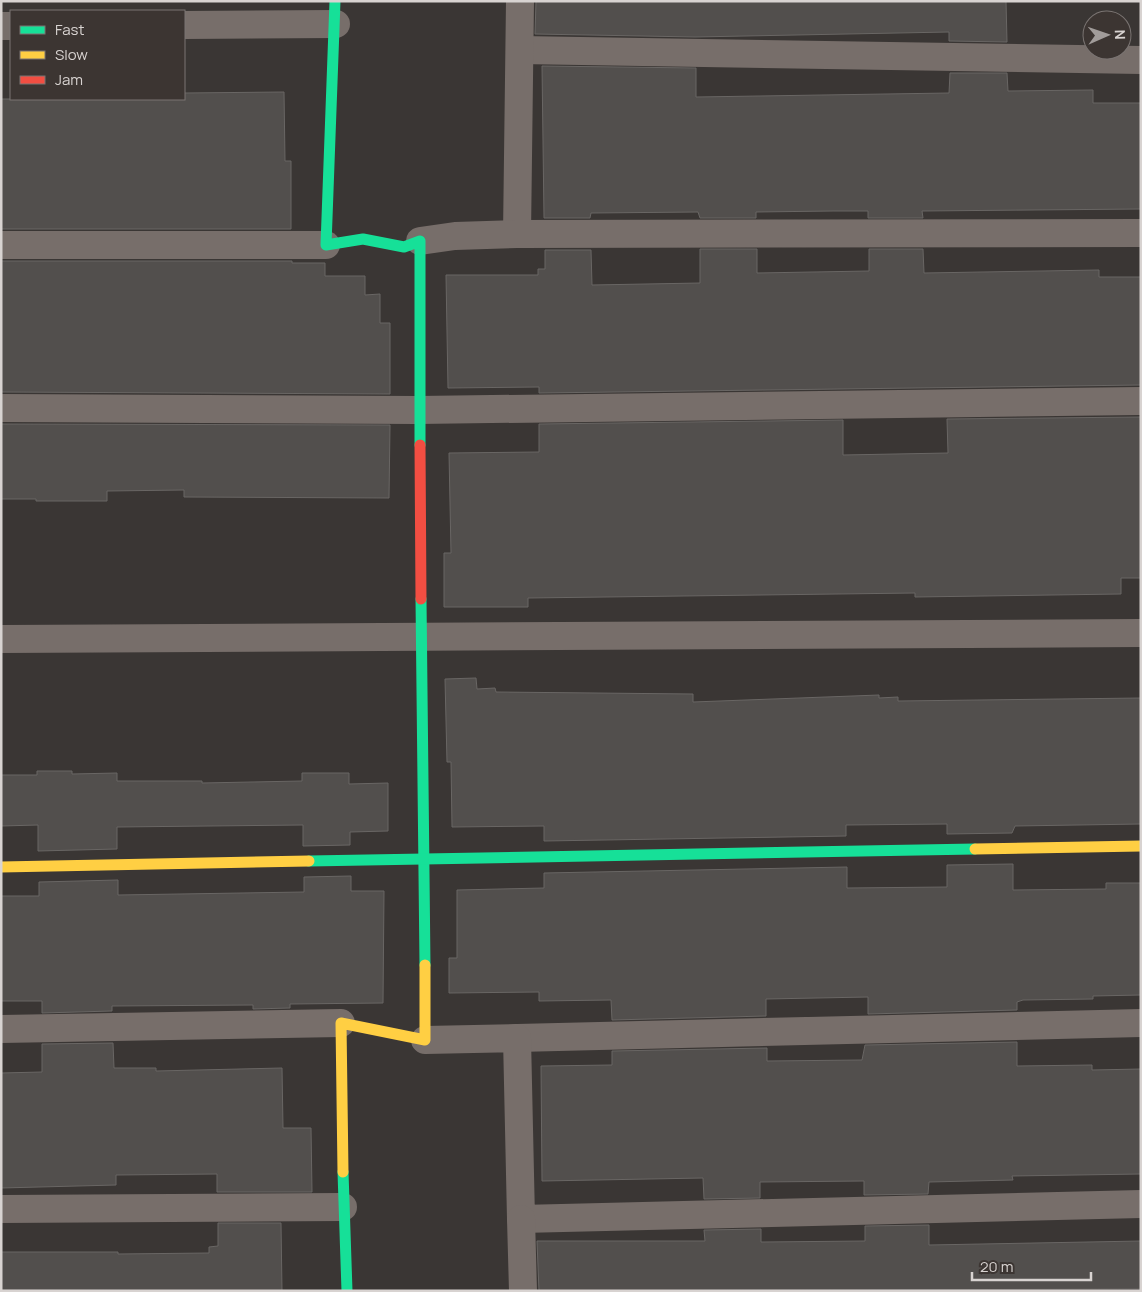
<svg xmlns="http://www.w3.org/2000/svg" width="1142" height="1292" font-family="Manrope,sans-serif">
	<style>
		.building { fill: #524f4d; stroke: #696664 }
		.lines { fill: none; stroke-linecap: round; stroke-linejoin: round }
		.street { stroke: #776e6a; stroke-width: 28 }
		.fast { stroke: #16e098; stroke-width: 11 }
		.slow { stroke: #ffcf43; stroke-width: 11 }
		.jam { stroke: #f24e42; stroke-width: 11 }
	</style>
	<rect width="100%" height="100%" fill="#3a3634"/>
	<g class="building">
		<polygon points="536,1 1006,1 1007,42 949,41 949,32 695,37 535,34"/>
		<polygon points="542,66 696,68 696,97 949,93 950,73 1007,73 1008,91 1093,90 1093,103 1141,103 1141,209 922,211 923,218 868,218 868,211 834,211 756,212 756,218 700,218 698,212 591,213 590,218 544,218"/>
		<polygon points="284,92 285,161 291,161 291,229 1,229 1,99 184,99 184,93"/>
		<polygon points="700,249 757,249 757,273 869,271 869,249 923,249 924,273 1099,270 1099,277 1141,277 1141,385 539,393 539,387 448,388 446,275 538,275 538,269 545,269 545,250 591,250 592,285 700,283"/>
		<polygon points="1,261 292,261 292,263 325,263 325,276 365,276 365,295 380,294 380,323 390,323 390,394 1,392"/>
		<polygon points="1141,417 1141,578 1121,578 1121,594 915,597 915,593 528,598 528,607 444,607 444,553 451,553 449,453 539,452 539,424 843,420 843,455 948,453 947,419"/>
		<polygon points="1,424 390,425 389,498 184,497 184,490 107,491 107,501 36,501 36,499 1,499"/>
		<polygon points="476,678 477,689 495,688 496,692 693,694 693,702 879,695 879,698 898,697 898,701 1141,698 1141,824 1015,826 1012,833 947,834 947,824 846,825 846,836 544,841 544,826 452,827 451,762 447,762 445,679"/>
		<polygon points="37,771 72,771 72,774 117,773 117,781 202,781 202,783 302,781 302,773 349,773 349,784 388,783 388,831 350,832 350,845 303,846 303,825 117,827 117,849 38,851 38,825 1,826 1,775 37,775"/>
		<polygon points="1013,864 1013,890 1106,889 1106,883 1141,883 1141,995 1093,996 1093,999 1023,1000 1017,1002 1017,1010 868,1014 868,997 766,999 766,1016 612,1020 611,1000 539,1001 539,992 449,993 449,958 457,958 457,890 544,888 544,873 847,867 847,888 947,887 947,865"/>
		<polygon points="351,876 351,891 384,891 383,1003 290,1004 290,1008 253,1009 253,1005 112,1006 112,1011 42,1013 42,1001 1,1001 1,896 39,896 39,882 118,880 118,895 304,892 304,877"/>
		<polygon points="1017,1042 1017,1066 1092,1065 1092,1070 1141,1069 1141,1174 1012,1176 1013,1180 929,1182 928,1194 864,1195 864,1181 760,1182 760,1198 704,1199 703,1178 542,1181 541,1066 612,1065 612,1051 767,1048 767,1061 862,1060 865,1045"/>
		<polygon points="113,1043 114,1068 156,1068 156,1071 282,1068 283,1128 311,1128 312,1192 217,1192 217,1174 116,1175 116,1185 1,1188 1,1073 42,1072 42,1044"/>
		<polygon points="218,1223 281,1223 282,1291 1,1290 1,1252 118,1252 118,1254 209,1253 209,1247 218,1246"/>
		<polygon points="929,1225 929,1245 1141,1241 1141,1289 539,1291 537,1241 705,1241 704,1230 761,1229 761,1242 763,1242 865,1241 865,1226"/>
	</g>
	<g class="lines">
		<g class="street">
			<polyline points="184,25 336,24"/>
			<polyline points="1,26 11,26"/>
			<polyline points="520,50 1141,60"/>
			<polyline points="517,234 520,1"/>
			<polyline points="420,241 455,236 517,234 1141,233"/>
			<polyline points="1,245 326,245"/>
			<polyline points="1,408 418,410 1141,401"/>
			<polyline points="1,639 1141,633"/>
			<polyline points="1,1029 341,1023"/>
			<polyline points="517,1038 1141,1023"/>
			<polyline points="425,1040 517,1038 521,1219 1141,1204"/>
			<polyline points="1,1209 343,1207"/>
			<polyline points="521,1219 523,1291"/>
		</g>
		<g class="fast">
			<polyline points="335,1 326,245 363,239 404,247 420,241 420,445"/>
			<polyline points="421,599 425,965"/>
			<polyline points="309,861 975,849"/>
			<polyline points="343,1172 347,1291"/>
		</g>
		<g class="slow">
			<polyline points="975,849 1141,846"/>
			<polyline points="1,867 309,861"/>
			<polyline points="343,1172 341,1023 425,1040 425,965"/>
		</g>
		<polyline class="jam" points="420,445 421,599"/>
	</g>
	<rect width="1142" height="1292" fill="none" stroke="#d8d3d1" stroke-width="5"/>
	<rect x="10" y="10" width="175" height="90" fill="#3c3532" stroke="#7a7472"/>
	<rect x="20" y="26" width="25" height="8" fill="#16e098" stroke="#7a7472"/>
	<text x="55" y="35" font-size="15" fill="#d8d3d1">Fast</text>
	<rect x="20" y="51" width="25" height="8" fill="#ffcf43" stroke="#7a7472"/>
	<text x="55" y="60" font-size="15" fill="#d8d3d1">Slow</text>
	<rect x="20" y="76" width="25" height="8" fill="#f24e42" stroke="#7a7472"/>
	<text x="55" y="85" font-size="15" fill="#d8d3d1">Jam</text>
	<g transform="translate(1107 35) rotate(88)"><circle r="24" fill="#3c3532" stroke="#7a7472"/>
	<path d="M0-4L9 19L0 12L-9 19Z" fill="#a19c9a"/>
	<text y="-8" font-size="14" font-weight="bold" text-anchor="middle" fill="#d8d3d1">N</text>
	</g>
	<path d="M972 1272v8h119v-8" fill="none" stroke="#d8d3d1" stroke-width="2.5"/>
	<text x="980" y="1272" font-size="15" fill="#d8d3d1" stroke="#3c3532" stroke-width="4" paint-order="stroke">20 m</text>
</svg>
